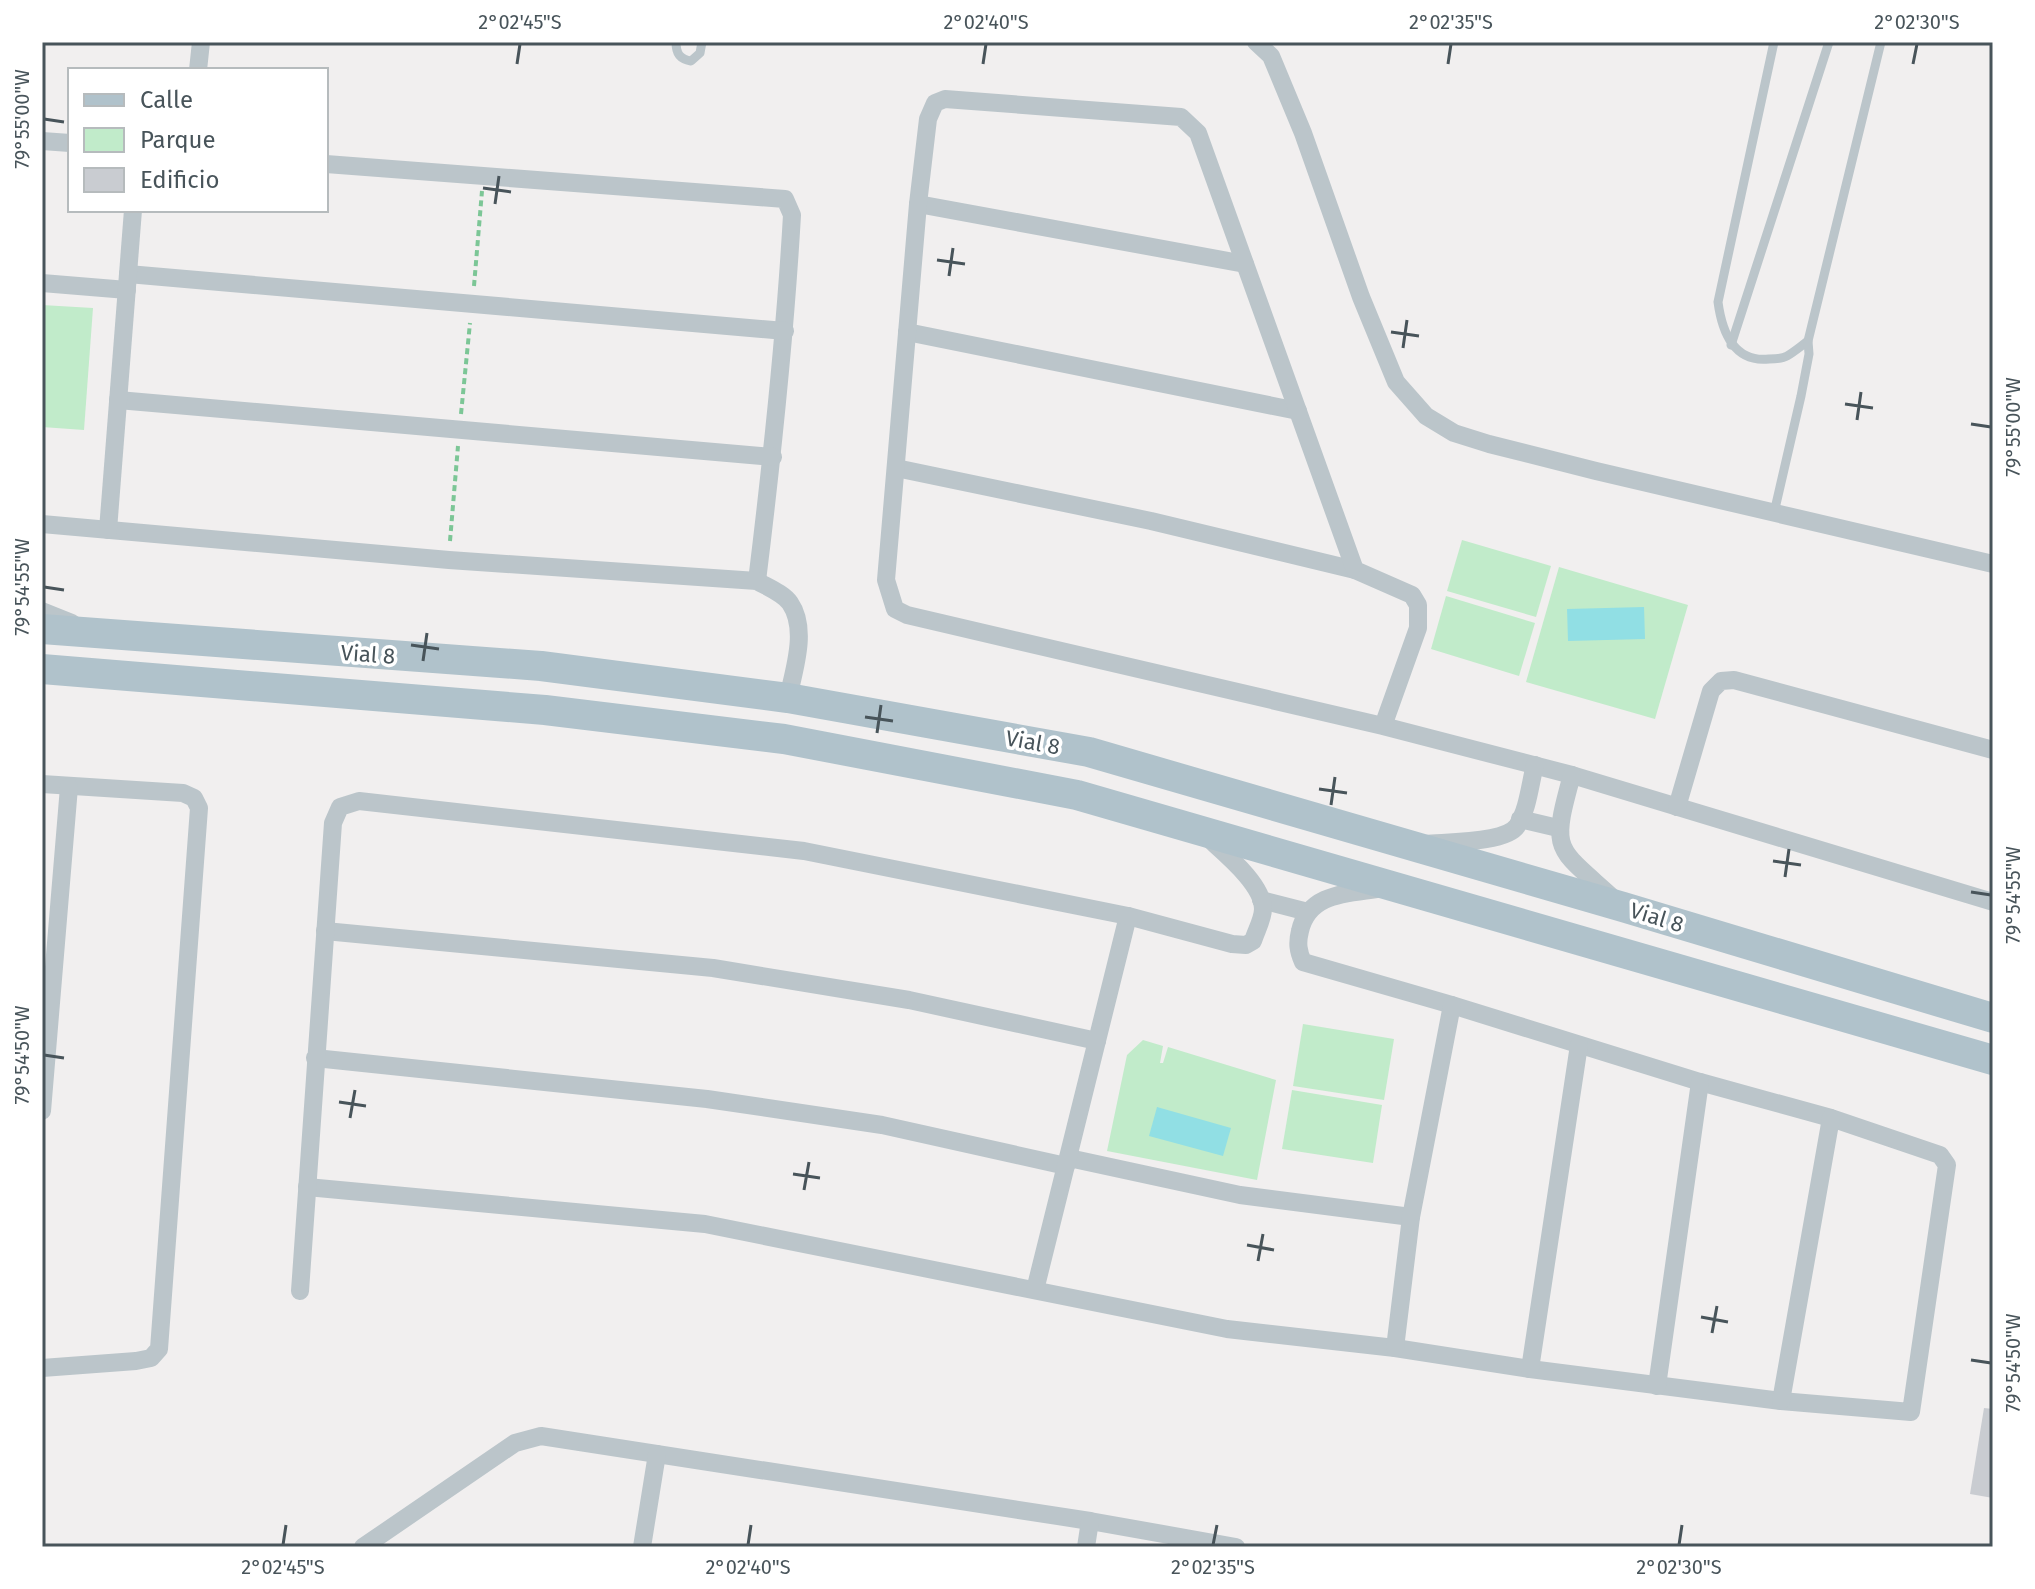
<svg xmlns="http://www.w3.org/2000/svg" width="2035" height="1589" font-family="'Fira Sans',sans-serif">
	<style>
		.green { fill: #c1ebca }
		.water { fill: #91dfe4 }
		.building { fill: #c9ccd1 }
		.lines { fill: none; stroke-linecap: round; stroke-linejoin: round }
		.path { stroke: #7cc696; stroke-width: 4; stroke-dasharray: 6 4; stroke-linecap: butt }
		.service { stroke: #bbc5ca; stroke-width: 9 }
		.minor { stroke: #bbc5ca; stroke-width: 18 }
		.primary { stroke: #b0c2cb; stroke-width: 30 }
		.ticks { fill: none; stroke: #48545a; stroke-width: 3 }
		.labels { text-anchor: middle; stroke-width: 7; stroke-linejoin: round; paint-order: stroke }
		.street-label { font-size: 22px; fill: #48545a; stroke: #fff }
		.neatline { fill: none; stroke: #48545a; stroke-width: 3 }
		.ticks-label { font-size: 20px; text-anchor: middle; fill: #48545a }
	</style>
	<rect width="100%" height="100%" fill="#f1efef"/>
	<g class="green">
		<polygon points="42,305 93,308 84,430 42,427"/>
		<polygon points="1462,540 1551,566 1536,617 1447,591"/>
		<polygon points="1559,567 1688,605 1655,719 1526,682"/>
		<polygon points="1446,596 1535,623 1519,676 1431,649"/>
		<polygon points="1303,1024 1394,1039 1384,1100 1293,1086"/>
		<polygon points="1143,1040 1163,1046 1160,1063 1163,1063 1168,1047 1276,1080 1257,1180 1107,1151 1127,1055"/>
		<polygon points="1292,1090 1382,1105 1373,1163 1282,1149"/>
	</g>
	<g class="water">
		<polygon points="1644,607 1645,639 1568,641 1567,609"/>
		<polygon points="1157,1107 1231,1128 1223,1156 1149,1136"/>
	</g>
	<polygon class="building" points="1984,1408 1993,1409 1993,1498 1970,1494"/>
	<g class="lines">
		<g class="path">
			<polyline points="474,286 482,191"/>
			<polyline points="461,414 470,323"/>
			<polyline points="450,541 458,446"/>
		</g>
		<g class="service">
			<path d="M676,42C676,54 680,59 691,61L700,53L702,42"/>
			<path d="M1774,42L1718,302C1722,332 1734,363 1769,359C1775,359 1782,359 1787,356C1794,352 1801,346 1808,341"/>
			<polyline points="1731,345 1829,42"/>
			<polyline points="1774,513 1801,396 1809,354 1808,341 1881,42"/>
		</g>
		<g class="minor">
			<polyline points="1256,42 1271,56 1303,133 1361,297 1396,382 1426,416 1454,433 1489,444 1596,471 1993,564"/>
			<polyline points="198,70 201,42"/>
			<polyline points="42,141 70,143"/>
			<path d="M326,164L785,199L792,215C785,338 772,459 757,581"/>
			<polyline points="918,204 1245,264"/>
			<polyline points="128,274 785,331"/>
			<polyline points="42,283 127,290"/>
			<polyline points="907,332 1298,411"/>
			<polyline points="118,400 773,457"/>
			<polyline points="896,468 1151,521 1355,570"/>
			<path d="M42,524L449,560L757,581C767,587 783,593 790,603C808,629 794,670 788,698"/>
			<polyline points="108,530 133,210"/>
			<polyline points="42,611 72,623"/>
			<polyline points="1383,726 1418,628 1418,605 1412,595 1355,570 1198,133 1181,117 945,99 935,103 928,119 918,204 886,580 895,609 907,615 1383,726 1572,775 1993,902"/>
			<path d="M1572,775C1550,854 1556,846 1614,899"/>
			<polyline points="42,784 183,793 194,798 199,808 159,1349 151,1358 136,1361 42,1368"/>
			<polyline points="1677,807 1711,691 1721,681 1734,680 1993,750"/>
			<polyline points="1520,819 1558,828"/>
			<path d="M1426,844C1447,842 1506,843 1517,826C1528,810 1530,784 1535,765"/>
			<polyline points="1261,900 1308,912"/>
			<polyline points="325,931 713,968 909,1000 1097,1041"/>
			<polyline points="315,1058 707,1099 882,1125 1066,1166"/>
			<polyline points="42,1111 69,787"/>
			<polyline points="1069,1158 1240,1195 1411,1217"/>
			<path d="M307,1187L705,1224L1227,1329L1395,1348L1530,1369L1781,1401L1911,1412L1947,1165L1940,1155L1831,1118L1700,1082L1452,1005L1303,962C1298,951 1297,943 1300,931C1309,891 1350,894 1384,888"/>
			<polyline points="1035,1290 1128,916"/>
			<path d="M300,1291L333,823L340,807L359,801L804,851L1128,916L1232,944L1246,945L1253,941C1256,931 1263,919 1263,909C1263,884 1224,853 1208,838"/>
			<polyline points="1395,1348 1411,1217 1452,1005"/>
			<polyline points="1530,1369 1579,1045"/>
			<polyline points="1657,1386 1700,1082"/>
			<polyline points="1781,1401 1831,1118"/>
			<polyline points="363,1547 515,1443 541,1436 1090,1521 1236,1547"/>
			<polyline points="642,1547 657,1454"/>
			<polyline points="1086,1547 1090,1521"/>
		</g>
		<g class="primary">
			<polyline points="42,629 541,666 788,698 1089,752 1623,907 1993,1018"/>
			<polyline points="42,669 545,710 784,739 1077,795 1993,1060"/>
		</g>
	</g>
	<path class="ticks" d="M517,64L520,44M983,64L986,44M1448,64L1451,44M1913,64L1917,44M44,119L64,122M483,188L511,192M495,204L499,176M937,260L965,264M949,276L953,248M1391,332L1419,336M1403,348L1407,320M1845,404L1873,408M1857,420L1861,392M1971,424L1991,427M44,587L64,590M411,645L439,649M423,661L427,633M865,717L893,721M877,733L881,705M1319,789L1347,793M1331,805L1335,777M1773,861L1801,865M1785,877L1789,849M1971,892L1991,895M44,1055L64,1058M339,1102L366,1106M350,1118L355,1090M793,1174L820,1178M804,1190L809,1162M1247,1245L1274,1250M1258,1261L1263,1234M1701,1317L1728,1322M1712,1333L1717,1306M1971,1360L1991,1363M283,1545L286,1525M748,1545L751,1525M1213,1545L1217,1525M1679,1545L1682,1525"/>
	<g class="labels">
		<g class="street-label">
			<text transform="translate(368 654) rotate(4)" y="8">Vial 8</text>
			<text transform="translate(1033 742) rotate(10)" y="8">Vial 8</text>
			<text transform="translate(1657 917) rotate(17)" y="8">Vial 8</text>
		</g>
	</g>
	<rect width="2035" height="1589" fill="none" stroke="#ffffff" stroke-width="88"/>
	<rect x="68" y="68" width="260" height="144" fill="#ffffff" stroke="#b6bbbd" stroke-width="2"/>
	<rect x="84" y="94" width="40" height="12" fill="#b0c2cb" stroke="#b6bbbd" stroke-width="2"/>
	<text x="140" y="108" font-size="24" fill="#48545a">Calle</text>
	<rect x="84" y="128" width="40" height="24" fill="#c1ebca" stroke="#b6bbbd" stroke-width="2"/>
	<text x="140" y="148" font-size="24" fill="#48545a">Parque</text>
	<rect x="84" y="168" width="40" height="24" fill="#c9ccd1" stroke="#b6bbbd" stroke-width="2"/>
	<text x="140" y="188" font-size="24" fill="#48545a">Edificio</text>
	<rect x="44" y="44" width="1947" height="1501" class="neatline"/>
	<g class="ticks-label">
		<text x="520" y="29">2°02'45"S</text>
		<text x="986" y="29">2°02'40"S</text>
		<text x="1451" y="29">2°02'35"S</text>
		<text x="1917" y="29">2°02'30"S</text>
		<text transform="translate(22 119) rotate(-90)" y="7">79°55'00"W</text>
		<text transform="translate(2013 427) rotate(-90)" y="7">79°55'00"W</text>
		<text transform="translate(22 587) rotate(-90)" y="7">79°54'55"W</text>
		<text transform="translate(2013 895) rotate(-90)" y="7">79°54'55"W</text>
		<text transform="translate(22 1055) rotate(-90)" y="7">79°54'50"W</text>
		<text transform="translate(2013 1363) rotate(-90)" y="7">79°54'50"W</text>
		<text x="283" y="1574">2°02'45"S</text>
		<text x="748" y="1574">2°02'40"S</text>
		<text x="1213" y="1574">2°02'35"S</text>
		<text x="1679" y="1574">2°02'30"S</text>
	</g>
</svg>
